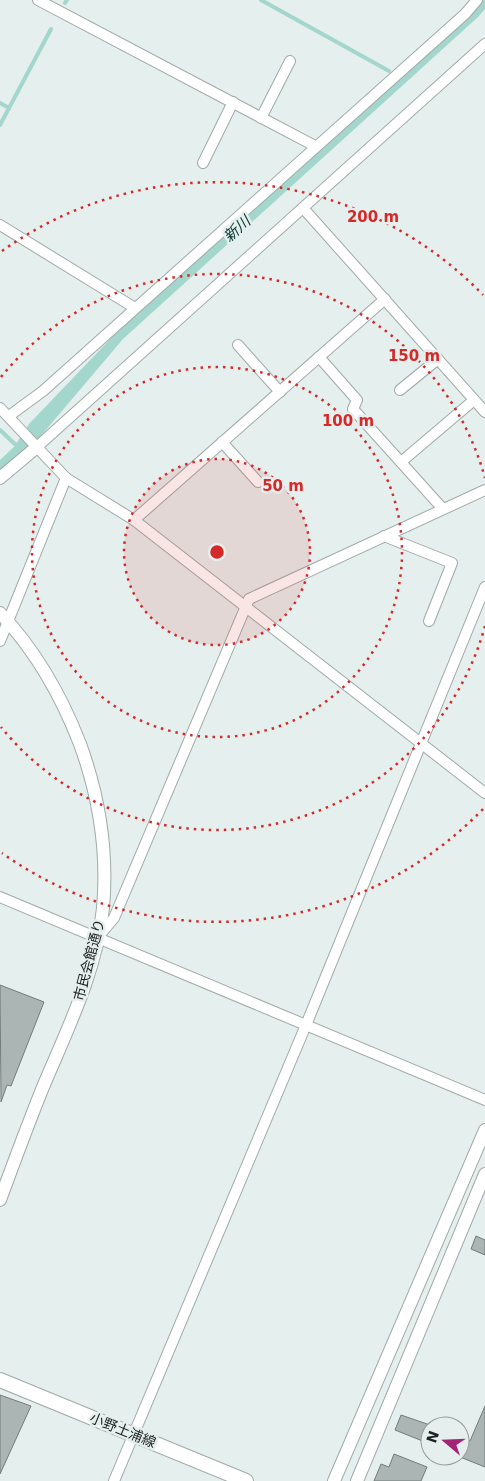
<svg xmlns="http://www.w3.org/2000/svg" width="485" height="1481" font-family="'DejaVu Sans','Noto Sans JP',sans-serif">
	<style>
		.water { fill: #a3d6cc }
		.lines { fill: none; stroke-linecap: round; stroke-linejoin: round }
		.stream { stroke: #a3d6cc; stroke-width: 4 }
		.building { fill: #abb5b3; stroke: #737c7a }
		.minor-casing { stroke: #a0aaa8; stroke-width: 12 }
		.tertiary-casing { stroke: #a0aaa8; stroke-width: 14 }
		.secondary-casing { stroke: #a0aaa8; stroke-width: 16 }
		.minor { stroke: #fff; stroke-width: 10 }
		.tertiary { stroke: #fff; stroke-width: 12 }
		.secondary { stroke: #fff; stroke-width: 14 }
		.ring { fill: none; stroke: #d62828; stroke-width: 2.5; stroke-dasharray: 2.5 5 }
		.labels { text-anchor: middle; stroke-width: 5; stroke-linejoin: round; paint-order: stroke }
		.street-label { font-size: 14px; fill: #1d2120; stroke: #e5efed }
		.water-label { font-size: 15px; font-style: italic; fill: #053630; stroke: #e5efed }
		.centre { fill: #d62828; stroke: #e5efed; stroke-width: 2.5 }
		.ring-label { font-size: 15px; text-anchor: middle; font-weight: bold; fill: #d62828; stroke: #e5efed; stroke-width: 5; stroke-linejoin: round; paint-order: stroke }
	</style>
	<rect width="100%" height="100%" fill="#e5efed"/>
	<polygon class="water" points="481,0 485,0 485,9 478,17 123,339 39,438 0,469 0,460 14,447 29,424 117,332"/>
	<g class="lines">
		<g class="stream">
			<polyline points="261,0 389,71"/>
			<polyline points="65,3 67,0"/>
			<polyline points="0,103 9,108"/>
			<polyline points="0,125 51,29"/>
			<polyline points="0,430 18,447"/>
		</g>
	</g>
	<g class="building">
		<polygon points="0,985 44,1002 11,1086 7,1085 1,1102"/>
		<polygon points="476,1236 485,1240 485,1255 471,1249"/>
		<polygon points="0,1395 31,1406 0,1474"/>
		<polygon points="485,1406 485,1467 460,1457 460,1437 470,1441"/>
		<polygon points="401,1415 430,1425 430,1444 395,1430"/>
		<polygon points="394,1454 427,1467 421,1481 374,1481 381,1464 389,1467"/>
	</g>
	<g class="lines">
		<defs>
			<g id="minor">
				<polyline points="38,0 315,146"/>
				<polyline points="261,118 290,61"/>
				<polyline points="203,163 233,102"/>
				<polyline points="303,208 485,412"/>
				<polyline points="0,225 135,308"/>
				<polyline points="238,345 280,392"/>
				<polyline points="319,357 357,400 353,409 443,509"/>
				<polyline points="400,390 438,359"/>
				<polyline points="0,408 66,478 134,520 485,793"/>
				<polyline points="9,416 43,391 465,14 477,0"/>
				<polyline points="222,442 258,482"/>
				<polyline points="38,446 485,44"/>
				<polyline points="401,462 474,400"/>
				<polyline points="134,520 385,299"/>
				<polyline points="384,536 452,563 429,621"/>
				<polyline points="0,641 66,478"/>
				<polyline points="0,897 485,1100"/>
				<polyline points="98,937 114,918 249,599 485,490"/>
				<polyline points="114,1481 306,1025 485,587"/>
			</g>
			<g id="tertiary">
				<polyline points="0,478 38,446"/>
				<path d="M0,613C36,651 61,695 80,744C99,796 108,852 103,908C97,970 67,1030 43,1087C28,1124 14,1162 0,1200"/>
				<polyline points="334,1481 485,1130"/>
				<polyline points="357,1481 485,1174"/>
			</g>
			<polyline id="secondary" points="0,1380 246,1481"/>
		</defs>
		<use href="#minor" class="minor-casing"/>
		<use href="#tertiary" class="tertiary-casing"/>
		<use href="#secondary" class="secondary-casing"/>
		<use href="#minor" class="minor"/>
		<use href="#tertiary" class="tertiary"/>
		<use href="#secondary" class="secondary"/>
	</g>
	<circle cx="217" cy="552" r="93" fill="#d62828" fill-opacity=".12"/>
	<g class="ring">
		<circle cx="217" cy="552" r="93"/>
		<circle cx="217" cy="552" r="185"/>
		<path d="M485 626A278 278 0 0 1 1 727M1 377A278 278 0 0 1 485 478"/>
		<path d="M483 809A370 370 0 0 1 2 853M2 251A370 370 0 0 1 483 295"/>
	</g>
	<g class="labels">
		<g class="street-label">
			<text transform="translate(89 960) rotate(-75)" y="5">市民会館通り</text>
			<text transform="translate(123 1430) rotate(22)" y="5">小野土浦線</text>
		</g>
		<g class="water-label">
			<text transform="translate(237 229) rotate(-42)" y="5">新川</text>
		</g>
	</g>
	<circle cx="217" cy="552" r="8" class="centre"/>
	<g class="ring-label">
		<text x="373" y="222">200 m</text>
		<text x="414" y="361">150 m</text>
		<text x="348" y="426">100 m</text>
		<text x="283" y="491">50 m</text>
	</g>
	<g transform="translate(445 1441) rotate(289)"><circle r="24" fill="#e5efed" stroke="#959d9b"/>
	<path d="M0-4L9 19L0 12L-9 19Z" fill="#a42576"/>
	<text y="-8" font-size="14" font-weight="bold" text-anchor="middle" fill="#1d2120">N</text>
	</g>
</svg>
